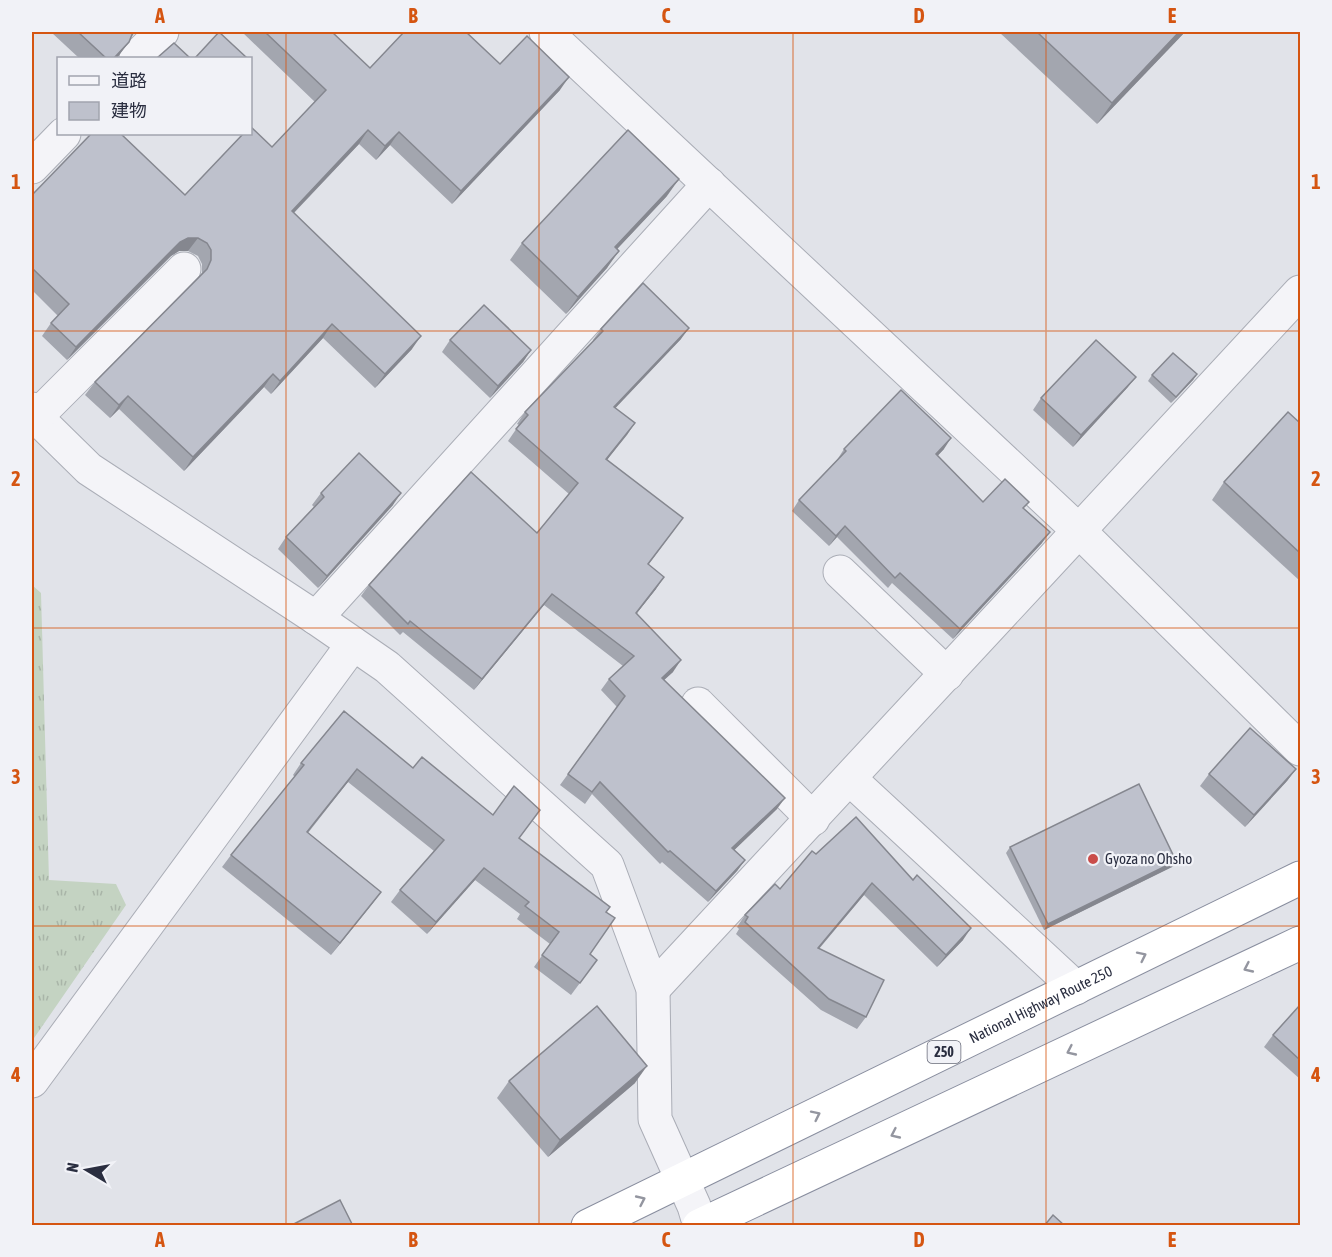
<svg xmlns="http://www.w3.org/2000/svg" width="1332" height="1257" font-family="'Asap Condensed','Noto Sans JP',sans-serif">
	<style>
		.grass { fill: url(#grass-tufts) }
		.lines { fill: none; stroke-linecap: round; stroke-linejoin: round }
		.minor-casing { stroke: #aaadb6; stroke-width: 35 }
		.highway-casing { stroke: #898e9f; stroke-width: 35 }
		.minor { stroke: #f4f4f8; stroke-width: 33 }
		.highway { stroke: #fff; stroke-width: 33 }
		.wall { fill: #a3a6af }
		.shaded-wall { fill: #85878f }
		.building { fill: #bec1cc; stroke: #85878f; stroke-width: 1.5 }
		.oneway { stroke: #9496a0 }
		.grid { fill: none; stroke: #d55511; stroke-width: 1.5; stroke-opacity: 0.55 }
		.poi-dot { fill: #ca4d4a; stroke: #f1f2f7; stroke-width: 2 }
		.labels { text-anchor: middle; stroke-width: 4.5; stroke-linejoin: round; paint-order: stroke }
		.shield { fill: #f1f2f7; stroke: #666977; stroke-width: 1.5 }
		.shield-label { font-size: 14px; font-weight: bold; fill: #2a2e40 }
		.poi-label { font-size: 15px; fill: #2a2e40; stroke: #f1f2f7; text-anchor: start }
		.street-label { font-size: 15px; fill: #2a2e40; stroke: #f1f2f7 }
		.neatline { fill: none; stroke: #d55511; stroke-width: 2 }
		.grid-label { font-size: 20px; text-anchor: middle; font-weight: bold; fill: #d55511 }
	</style>
	<defs>
		<pattern id="grass-tufts" width="24" height="20" patternUnits="userSpaceOnUse" patternTransform="scale(1.5)"><rect width="24" height="20" fill="#c4d3c2"/><path d="M3 7l-1-3M5 7V3M7 7l1-3M15 17l-1-3M17 17v-4M19 17l1-3" fill="none" stroke="#a9b5a8"/></pattern>
	</defs>
	<rect width="100%" height="100%" fill="#e1e3e9"/>
	<polygon class="grass" points="32,585 41,593 49,880 116,884 126,905 32,1041"/>
	<g class="lines">
		<defs>
			<g id="minor">
				<polyline points="546,32 1078,530 1300,749"/>
				<polyline points="136,58 162,32"/>
				<polyline points="32,167 64,134"/>
				<polyline points="32,409 36,417 89,469 316,618 387,667 607,865 653,989 655,1119 694,1206 700,1226"/>
				<polyline points="36,417 184,269"/>
				<polyline points="840,572 947,674"/>
				<polyline points="316,618 709,184"/>
				<polyline points="698,704 813,819"/>
				<polyline points="850,779 1076,988"/>
				<path d="M653,989C870,758 1084,524 1300,292"/>
				<polyline points="32,1081 353,644"/>
			</g>
			<g id="highway">
				<path id="s1" d="M588,1226L1300,878"/>
				<polyline points="699,1226 1300,943"/>
			</g>
		</defs>
		<use href="#minor" class="minor-casing"/>
		<use href="#highway" class="highway-casing"/>
		<use href="#minor" class="minor"/>
		<use href="#highway" class="highway"/>
	</g>
	<g class="wall">
		<polygon points="51,32 135,32 117,58 79,58"/>
		<polygon points="242,32 332,32 370,68 500,64 560,90 452,204 390,145 376,160 359,144 294,213 412,349 375,388 323,338 271,394 264,387 184,471 119,409 110,418 85,395 95,382 202,273 202,264 198,256 188,251 179,251 171,256 67,360 42,336 51,323 58,316 32,290 32,195 185,195 272,147 315,102"/>
		<polygon points="999,32 1185,32 1097,124"/>
		<polygon points="667,196 617,249 607,268 566,314 510,260 522,243"/>
		<polygon points="601,329 681,339 615,408 635,423 607,460 675,529 648,565 656,589 637,613 673,672 664,680 777,809 734,850 745,860 737,871 708,902 662,862 660,864 592,794 585,804 560,785 617,707 601,690 609,679 623,666 544,605 474,690 403,632 400,635 361,596 369,585 537,533 569,494 508,441 519,425 517,424 525,412 594,341 593,340"/>
		<polygon points="450,340 531,350 523,362 490,398 442,352"/>
		<polygon points="1197,374 1193,380 1171,403 1148,381 1152,375"/>
		<polygon points="1136,377 1127,388 1073,447 1033,410 1041,398"/>
		<polygon points="1300,423 1300,581 1212,500 1224,482"/>
		<polygon points="844,449 944,449 937,456 983,502 1024,509 1042,543 953,639 892,583 888,588 837,537 829,546 792,511 799,500 837,460"/>
		<polygon points="321,493 393,505 318,588 278,549 286,537 314,507 312,505"/>
		<polygon points="301,763 413,768 493,815 540,810 519,838 606,912 590,954 597,960 571,995 534,967 550,944 517,919 520,914 475,880 427,934 391,902 400,890 434,851 348,782 308,833 381,892 372,904 331,955 222,867 231,855 295,777 293,775"/>
		<polygon points="1296,769 1287,781 1245,827 1200,786 1209,774"/>
		<polygon points="856,817 963,940 937,967 864,895 819,949 866,1017 857,1029 821,1010 736,934 739,929 737,927 745,915 780,889 816,854"/>
		<polygon points="1010,847 1172,867 1044,930 1006,853"/>
		<polygon points="1300,1006 1300,1079 1264,1047 1273,1035"/>
		<polygon points="509,1081 635,1083 548,1157 497,1098"/>
	</g>
	<g class="shaded-wall">
		<polygon points="1179,32 1185,32 1097,124 1112,103"/>
		<polygon points="129,42 117,58 114,58"/>
		<polygon points="569,77 560,90 452,204 461,191"/>
		<polygon points="368,130 359,144 283,224 292,211"/>
		<polygon points="399,132 390,145 376,160 385,146"/>
		<polygon points="679,179 667,196 603,264 615,247"/>
		<polygon points="188,238 198,238 188,251 179,251 171,256 67,360 76,347 180,242"/>
		<polygon points="619,251 607,268 566,314 578,297"/>
		<polygon points="332,324 323,338 271,394 280,381"/>
		<polygon points="689,328 681,339 606,418 614,407"/>
		<polygon points="421,336 412,349 375,388 385,374"/>
		<polygon points="531,350 523,362 490,398 498,386"/>
		<polygon points="273,374 264,387 184,471 193,457"/>
		<polygon points="1197,374 1193,380 1171,403 1176,397"/>
		<polygon points="1136,377 1127,388 1073,447 1081,435"/>
		<polygon points="128,396 119,409 110,418 119,405"/>
		<polygon points="635,423 627,435 598,471 606,459"/>
		<polygon points="951,438 944,449 929,465 936,454"/>
		<polygon points="401,493 393,505 318,588 327,576"/>
		<polygon points="845,526 837,537 829,546 836,536"/>
		<polygon points="1050,532 1042,543 953,639 960,629"/>
		<polygon points="664,577 656,589 628,624 636,613"/>
		<polygon points="552,594 544,605 474,690 482,679"/>
		<polygon points="681,660 673,672 654,689 662,678"/>
		<polygon points="357,769 348,782 298,844 307,832"/>
		<polygon points="1296,769 1287,781 1245,827 1254,815"/>
		<polygon points="785,798 777,809 724,860 732,848"/>
		<polygon points="745,860 737,871 708,902 716,891"/>
		<polygon points="1176,861 1172,867 1044,930 1048,924"/>
		<polygon points="484,868 475,880 427,934 436,922"/>
		<polygon points="872,883 864,895 809,960 818,948"/>
		<polygon points="381,892 372,904 331,955 340,943"/>
		<polygon points="971,928 963,940 937,967 946,955"/>
		<polygon points="647,1066 635,1083 548,1157 560,1140"/>
	</g>
	<g class="building">
		<polygon points="78,32 133,32 129,42 114,58 106,58"/>
		<polygon points="219,32 247,58 195,58"/>
		<polygon points="265,32 332,32 370,68 404,32 466,32 500,64 527,36 569,77 461,191 399,132 385,146 368,130 292,211 421,336 385,374 332,324 280,381 273,374 193,457 128,396 119,405 95,382 207,269 211,260 211,250 207,243 198,238 188,238 180,242 76,347 51,323 69,304 32,268 32,195 91,134 121,134 185,195 243,134 250,134 250,126 272,147 326,90"/>
		<polygon points="1037,32 1179,32 1112,103"/>
		<polygon points="174,43 190,58 157,58"/>
		<polygon points="628,130 679,179 615,247 619,251 578,297 522,243"/>
		<polygon points="643,283 689,328 614,407 635,423 606,459 683,518 648,564 664,577 636,613 681,660 662,678 785,798 732,848 745,860 716,891 670,851 668,852 600,782 592,792 568,774 625,696 609,679 634,656 552,594 482,679 410,621 408,624 369,585 471,472 537,533 578,483 516,429 528,415 525,412 603,331 601,329"/>
		<polygon points="484,305 531,350 498,386 450,340"/>
		<polygon points="1096,340 1136,377 1081,435 1041,398"/>
		<polygon points="1173,353 1197,374 1176,397 1152,375"/>
		<polygon points="901,390 951,438 936,454 983,502 1005,479 1029,502 1023,508 1050,532 960,629 900,573 895,578 845,526 836,536 799,500 846,451 844,449"/>
		<polygon points="1288,412 1300,423 1300,553 1224,482"/>
		<polygon points="359,453 401,493 327,576 286,537 324,497 321,493"/>
		<polygon points="344,711 413,768 422,757 493,815 514,786 540,810 519,838 610,907 606,912 615,918 590,954 597,960 580,983 542,955 559,932 525,906 529,902 484,868 436,922 400,890 444,840 357,769 307,832 381,892 340,943 231,855 304,765 301,763"/>
		<polygon points="1250,728 1296,769 1254,815 1209,774"/>
		<polygon points="1139,784 1176,861 1048,924 1010,847"/>
		<polygon points="856,817 913,880 917,875 971,928 946,955 872,883 818,948 884,980 866,1017 829,999 745,922 748,917 745,915 775,884 780,889 812,851 816,854"/>
		<polygon points="1300,1005 1300,1060 1273,1035"/>
		<polygon points="597,1006 647,1066 560,1140 509,1081"/>
		<polygon points="340,1200 353,1226 290,1226"/>
		<polygon points="1053,1215 1065,1226 1044,1226"/>
	</g>
	<defs><path id="oneway-chevron" d="M-2-3.5L2.5 0L-2 3.5" fill="none" stroke-width="1.6" stroke-linecap="round" stroke-linejoin="round" transform="scale(1.5)"/></defs>
	<g class="oneway">
		<use href="#oneway-chevron" transform="translate(1142 956) rotate(-26)"/>
		<use href="#oneway-chevron" transform="translate(1248 968) rotate(155)"/>
		<use href="#oneway-chevron" transform="translate(1071 1051) rotate(155)"/>
		<use href="#oneway-chevron" transform="translate(816 1115) rotate(-26)"/>
		<use href="#oneway-chevron" transform="translate(895 1134) rotate(155)"/>
		<use href="#oneway-chevron" transform="translate(641 1200) rotate(-25)"/>
	</g>
	<path class="grid" d="M286,32V1226M539,32V1226M793,32V1226M1046,32V1226M32,331H1300M32,628H1300M32,926H1300"/>
	<circle class="poi-dot" cx="1093" cy="859" r="6"/>
	<g class="labels">
		<rect class="shield" x="927.5" y="1041" width="33" height="22" rx="4.5"/>
		<g class="shield-label">
			<text x="944" y="1057">250</text>
		</g>
		<g class="poi-label">
			<text x="1105" y="864">Gyoza no Ohsho</text>
		</g>
		<g class="street-label">
			<text dy="5" stroke="none"><textPath href="#s1" startOffset="504">National Highway Route 250</textPath></text>
		</g>
	</g>
	<rect width="1332" height="1257" fill="none" stroke="#f1f2f7" stroke-width="66"/>
	<rect x="57" y="57" width="195" height="78" fill="#f1f2f7" stroke="#a1a4ae" stroke-width="1.5"/>
	<rect x="69" y="76" width="30" height="9" fill="#f4f4f8" stroke="#a1a4ae" stroke-width="1.5"/>
	<text x="111" y="87" font-size="18" fill="#2a2e40">道路</text>
	<rect x="69" y="102" width="30" height="18" fill="#bec1cc" stroke="#a1a4ae" stroke-width="1.5"/>
	<text x="111" y="117" font-size="18" fill="#2a2e40">建物</text>
	<g transform="translate(87 1170) rotate(280)" stroke="#f1f2f7" stroke-width="4.5" paint-order="stroke">
	<path d="M0-4.5L10 22L0 15L-10 22Z" fill="#2a2e40"/>
	<text y="-9" font-size="16" font-weight="bold" text-anchor="middle" fill="#2a2e40">N</text>
	</g>
	<rect x="33" y="33" width="1266" height="1191" class="neatline"/>
	<g class="grid-label">
		<text x="160" y="23">A</text>
		<text x="413" y="23">B</text>
		<text x="666" y="23">C</text>
		<text x="919" y="23">D</text>
		<text x="1172" y="23">E</text>
		<text x="16" y="189">1</text>
		<text x="1316" y="189">1</text>
		<text x="16" y="486">2</text>
		<text x="1316" y="486">2</text>
		<text x="16" y="784">3</text>
		<text x="1316" y="784">3</text>
		<text x="16" y="1082">4</text>
		<text x="1316" y="1082">4</text>
		<text x="160" y="1247">A</text>
		<text x="413" y="1247">B</text>
		<text x="666" y="1247">C</text>
		<text x="919" y="1247">D</text>
		<text x="1172" y="1247">E</text>
	</g>
</svg>
